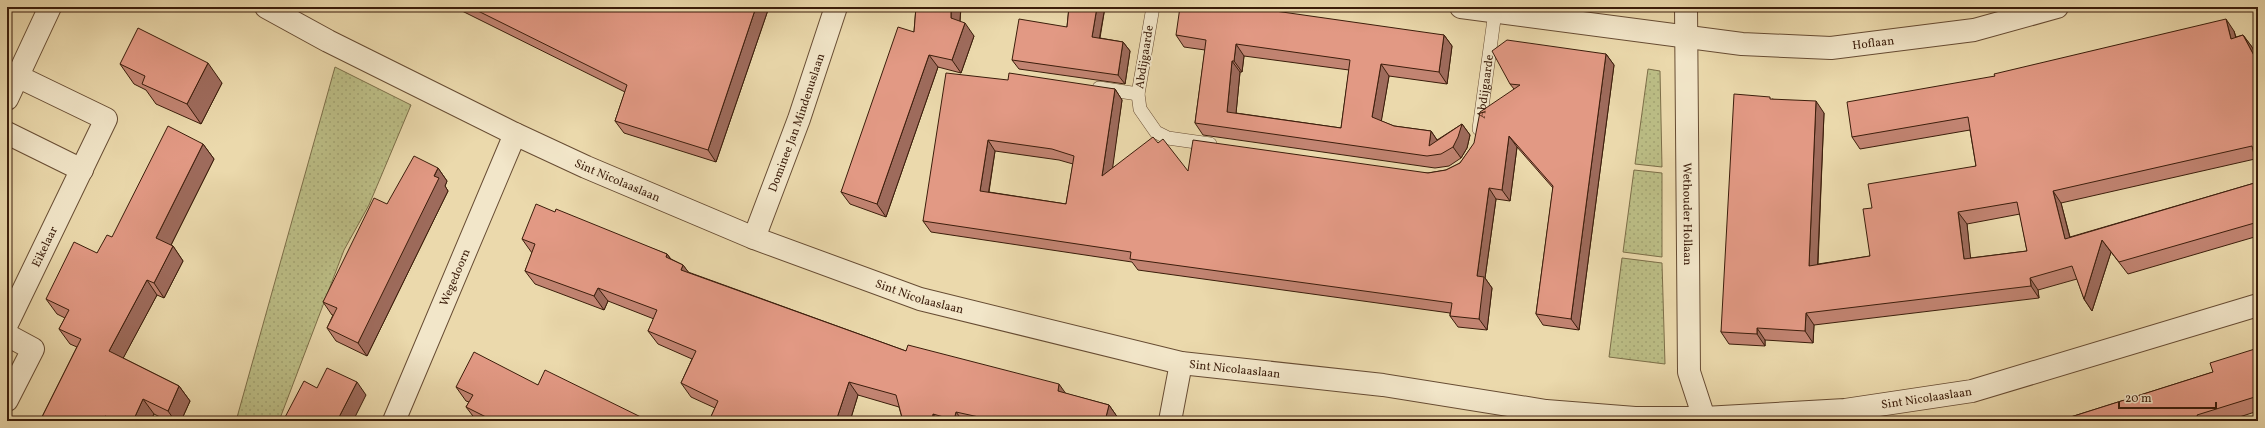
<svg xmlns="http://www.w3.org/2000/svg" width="2265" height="428" font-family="Vollkorn,serif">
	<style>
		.grass { fill: url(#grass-dots); stroke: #7c6e48 }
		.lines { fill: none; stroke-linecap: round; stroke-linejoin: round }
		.service-casing { stroke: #674c33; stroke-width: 14 }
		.minor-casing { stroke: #674c33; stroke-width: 24 }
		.service { stroke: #f2e6c9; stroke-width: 13 }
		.minor { stroke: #f2e6c9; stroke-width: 22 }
		.wall { fill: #c28472; stroke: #3b1d0b; fill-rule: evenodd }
		.shaded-wall { fill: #9e6b5c; stroke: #3b1d0b }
		.building { fill: #e29984; stroke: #3b1d0b; fill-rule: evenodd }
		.labels { text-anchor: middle; stroke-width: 3.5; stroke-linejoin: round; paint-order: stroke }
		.street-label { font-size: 12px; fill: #3b1d0b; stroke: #f2e6c9 }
	</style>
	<defs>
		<pattern id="grass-dots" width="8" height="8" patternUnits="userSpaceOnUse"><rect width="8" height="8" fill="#bcbe86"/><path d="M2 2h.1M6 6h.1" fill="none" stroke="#a2a372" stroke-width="1.8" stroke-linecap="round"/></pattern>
	</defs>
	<rect width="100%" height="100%" fill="#ebd9ac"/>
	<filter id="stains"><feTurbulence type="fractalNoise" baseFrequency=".005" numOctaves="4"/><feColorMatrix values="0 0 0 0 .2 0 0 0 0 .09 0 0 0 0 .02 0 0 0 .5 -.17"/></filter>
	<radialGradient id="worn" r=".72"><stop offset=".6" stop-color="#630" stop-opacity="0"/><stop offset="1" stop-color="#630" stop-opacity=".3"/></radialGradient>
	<g class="grass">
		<polygon points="335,67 411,105 369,205 344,250 279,421 236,421"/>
		<polygon points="1648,69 1660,71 1662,167 1635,164"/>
		<polygon points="1634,170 1662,173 1662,257 1623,252"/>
		<polygon points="1622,258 1662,263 1665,364 1609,357"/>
	</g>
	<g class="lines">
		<defs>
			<g id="service">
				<polyline points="1153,7 1138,94 1140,109 1156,132 1168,138 1210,144"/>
				<polyline points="1099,88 1138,94"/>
				<path id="s1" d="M1479,129L1495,12"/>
			</g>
			<g id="minor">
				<path id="s2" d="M266,7L328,41L515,134L586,167L754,238L920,299L1181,363L1383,385L1546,411L1635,418H1704L1845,410L1972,391L2258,305"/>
				<path id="s3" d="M1461,7L1742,44L1831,48L1974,30L2057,7"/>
				<path id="s4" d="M1686,7L1689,372L1705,421"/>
				<polyline points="7,99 50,7"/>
				<polyline points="7,133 82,170"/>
				<path id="s5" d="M754,238L799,119L836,7"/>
				<path id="s6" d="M7,324L106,119L17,76"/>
				<polyline points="7,335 33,349 7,400"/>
				<path id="s7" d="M394,421L515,134"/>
				<polyline points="1170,421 1181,363"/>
			</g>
		</defs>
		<use href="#service" class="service-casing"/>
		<use href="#minor" class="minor-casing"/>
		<use href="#service" class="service"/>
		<use href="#minor" class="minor"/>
	</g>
	<g class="wall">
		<polygon points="454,7 769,7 716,162 624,133 615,121 625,92"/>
		<polygon points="916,7 961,7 960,22 974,36 961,73 938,67 886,217 850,204 841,192 914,32"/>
		<polygon points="1069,7 1105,7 1100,38 1123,42 1130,51 1125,84 1019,69 1012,60 1067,27"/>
		<path d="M2234,31L2236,37L2243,35L2252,47L2255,159L2061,203L2070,237L2258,182V236L2128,274L2111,252L2092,311L2084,299L2077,279L2038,290L2039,298L1814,325L1813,343L1765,340V346L1729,344L1721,332L1772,99L1824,113L1818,264L1870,256L1872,208L1976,166L1970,130L1860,149L1852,137L1995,76ZM2020,214L2027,251L1970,258L1967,224Z"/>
		<path d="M1176,35H1444L1452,46L1447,84L1389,76L1381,121L1394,126L1431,131L1437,140L1462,124L1470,135L1467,148L1461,158L1449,166L1435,168L1203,135L1195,123L1205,50L1184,47ZM1244,56L1349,70L1341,128L1236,113L1240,72H1242Z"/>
		<path d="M1606,54L1614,65L1579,330L1543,325L1536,314L1553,188L1517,147L1510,201L1496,199L1485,278L1492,288L1487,330L1458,327L1450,316V313L1138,270L1132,262L931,232L923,221L1008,80L1115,89L1122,100L1112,168L1158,143L1188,171L1428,173L1446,170L1460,163L1514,89L1510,84ZM995,151L1059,160L1073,164L1066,204L989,192Z"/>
		<polygon points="120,64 222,83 201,124 156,104 146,90 134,84"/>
		<polygon points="203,144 214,159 171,245 173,246 183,261 164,298 157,295 123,358 179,386 190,401 181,421 168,421 154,414 150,421 40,421 77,347 70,344 59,329 65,318 57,314 46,299 97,253"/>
		<polygon points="438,168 447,181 445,186 448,191 367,356 336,341 327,328 333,315 332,315 323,302 387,204"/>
		<polygon points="555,212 667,254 671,259 683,265 688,272 906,351 1109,405 1118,418 1118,421 903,421 899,407 858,395 850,421 709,421 715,408 691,397 681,383 692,359 658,344 648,331 654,319 608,301 604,310 535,284 525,271 532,253 522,239"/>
		<polygon points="2258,348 2258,411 2227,421 2058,421 2213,372"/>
		<polygon points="538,385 649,421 477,421 476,420 466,407 469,402 466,401 456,387"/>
	</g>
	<g class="shaded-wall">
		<polygon points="756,7 769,7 716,162 708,150"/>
		<polygon points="951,7 961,7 959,31 951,18"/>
		<polygon points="1097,7 1105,7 1098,46 1092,37"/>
		<polygon points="2226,19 2234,31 2239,50 2231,39"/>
		<polygon points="965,23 974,36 961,73 952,60"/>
		<polygon points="1444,35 1452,46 1447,84 1439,72"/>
		<polygon points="2243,35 2252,47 2258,59 2258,63"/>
		<polygon points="1123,42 1130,51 1125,84 1118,75"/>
		<polygon points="1236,44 1244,56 1242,72 1234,61"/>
		<polygon points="1606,54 1614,65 1579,330 1571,319"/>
		<polygon points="929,55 938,67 886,217 877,204"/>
		<polygon points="1232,61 1240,72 1235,124 1227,112"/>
		<polygon points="208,63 222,83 201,124 187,104"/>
		<polygon points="1381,64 1389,76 1380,129 1372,117"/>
		<polygon points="1115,89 1122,100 1110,187 1102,176"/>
		<polygon points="1816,101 1824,113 1817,277 1809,266"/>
		<polygon points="1462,124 1470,135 1467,148 1461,158 1453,147"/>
		<polygon points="1431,131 1439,143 1429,146"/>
		<polygon points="1509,136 1517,147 1510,201 1502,190"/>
		<polygon points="988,140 995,151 987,202 980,191"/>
		<polygon points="203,144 214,159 167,253 156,238"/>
		<polygon points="438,168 447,181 445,186 448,191 367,356 358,343"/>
		<polygon points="1489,188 1496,199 1485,278 1492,288 1487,330 1479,319 1477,276"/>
		<polygon points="2053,191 2061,203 2073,250 2065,239"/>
		<polygon points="1958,212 1967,224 1972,271 1964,259"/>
		<polygon points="7,216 9,219 7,223"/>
		<polygon points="2102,240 2111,252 2092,311 2084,299"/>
		<polygon points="173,246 183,261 164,298 154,283"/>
		<polygon points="667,254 677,268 666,257"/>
		<polygon points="683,265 693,278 681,270"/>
		<polygon points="2030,278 2038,290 2039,298 2031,286"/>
		<polygon points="147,280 157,295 119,366 109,351"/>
		<polygon points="598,288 608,301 604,310 594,296"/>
		<polygon points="1806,313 1814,325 1813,343 1805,331"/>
		<polygon points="1757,328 1765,340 1765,346 1757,334"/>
		<polygon points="357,382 366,395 353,421 337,421"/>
		<polygon points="849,382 858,395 850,421 836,421"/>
		<polygon points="1059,384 1069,398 1058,391"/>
		<polygon points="179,386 190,401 181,421 175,421 168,411"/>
		<polygon points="143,399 154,414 150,421 133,421"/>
		<polygon points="1109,405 1118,418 1118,421 1105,421"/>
		<polygon points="956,412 963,421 955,421 954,420"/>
		<polygon points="933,414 938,421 932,421"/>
		<polygon points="2197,415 2201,421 2199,421"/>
		<polygon points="105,416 109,421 103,421"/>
	</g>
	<g class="building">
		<polygon points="470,7 756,7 708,150 615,121 627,85"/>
		<polygon points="916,7 951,7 951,18 965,23 952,60 929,55 877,204 841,192 898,27 914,32"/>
		<polygon points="1069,7 1097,7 1092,37 1123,42 1118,75 1012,60 1019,19 1067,27"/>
		<path d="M1180,7H1247L1444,35L1439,72L1381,64L1372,117L1394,126L1431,131L1429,146L1462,124L1458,137L1453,147L1441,154L1427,156L1195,123L1206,40L1176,35ZM1236,44L1350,60L1341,128L1227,112L1232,61H1234Z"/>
		<path d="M2226,19L2231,39L2243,35L2258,63V171L2252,146L2053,191L2065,239L2258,182V222L2119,262L2102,240L2084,299L2072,266L2030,278L2031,286L1806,313L1805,331L1757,328V334L1721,332L1734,94L1770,97V99L1816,101L1809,266L1870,256L1863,209L1872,208L1868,184L1976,166L1968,117L1852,137L1847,102L1995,76L1994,74ZM2017,202L2027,251L1964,259L1958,212Z"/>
		<polygon points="138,28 208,63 187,104 142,84 145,76 120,64"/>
		<path d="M1507,40L1606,54L1571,319L1536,314L1553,186L1509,136L1502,190L1489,188L1477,276L1484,277L1479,319L1450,316L1452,303L1130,259L1131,252L923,221L946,73L1008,80L1009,73L1115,89L1102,176L1153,137L1158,143L1163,139L1188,171L1193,140L1428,173L1446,170L1460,163L1474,143L1480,112L1520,85L1510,84L1492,51ZM988,140L1052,149L1074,156L1066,204L980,191Z"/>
		<polygon points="168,126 203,144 156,238 173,246 154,283 147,280 109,351 179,386 168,411 143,399 133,421 115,421 105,416 103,421 40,421 81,339 59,329 69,310 46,299 74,242 97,253 107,235 112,237"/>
		<polygon points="414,156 438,168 434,176 439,178 358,343 327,328 337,308 323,302 374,198 387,204"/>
		<polygon points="536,204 555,212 556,209 667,254 666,257 683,265 681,270 906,351 908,345 1059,384 1058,391 1109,405 1105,421 997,421 956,412 954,420 933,414 932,421 903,421 896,395 849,382 836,421 709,421 718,401 681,383 696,351 648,331 657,310 598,288 594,296 525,271 535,244 522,239"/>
		<polygon points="2258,348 2258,396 2197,415 2199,421 2058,421 2213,372 2210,363"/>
		<polygon points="474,352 538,385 545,370 649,421 494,421 466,407 473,395 456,387"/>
		<polygon points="327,368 357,382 337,421 283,421 304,381 317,388"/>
		<polygon points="1333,417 1359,421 1333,421"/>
	</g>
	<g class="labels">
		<g class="street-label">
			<text dy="4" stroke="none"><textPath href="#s3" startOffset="415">Hoflaan</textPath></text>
			<text transform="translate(1144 57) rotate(-81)" y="4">Abdijgaarde</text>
			<text dy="4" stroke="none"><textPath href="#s1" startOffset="43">Abdijgaarde</textPath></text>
			<text dy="4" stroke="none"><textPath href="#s5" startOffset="123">Dominee Jan Mindenuslaan</textPath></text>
			<text dy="4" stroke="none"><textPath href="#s2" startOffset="392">Sint Nicolaaslaan</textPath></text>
			<text dy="4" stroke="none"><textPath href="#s4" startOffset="207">Wethouder Hollaan</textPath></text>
			<text dy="4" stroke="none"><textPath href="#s6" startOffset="86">Eikelaar</textPath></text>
			<text dy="4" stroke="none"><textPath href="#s7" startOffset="156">Wegedoorn</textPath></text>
			<text dy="4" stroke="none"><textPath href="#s2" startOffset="716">Sint Nicolaaslaan</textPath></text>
			<text dy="4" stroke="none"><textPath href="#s2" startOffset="1040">Sint Nicolaaslaan</textPath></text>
			<text dy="4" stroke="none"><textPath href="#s2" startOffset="1736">Sint Nicolaaslaan</textPath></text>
		</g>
	</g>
	<rect width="2265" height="428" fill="none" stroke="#ebd9ac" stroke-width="24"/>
	<rect x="8" y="8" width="2249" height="412" fill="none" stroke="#3b1d0b" stroke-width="2"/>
	<rect x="12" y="12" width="2241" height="404" fill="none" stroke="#3b1d0b"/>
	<path d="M2119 402v6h97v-6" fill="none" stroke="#3b1d0b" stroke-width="2"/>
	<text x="2125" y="402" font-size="12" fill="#3b1d0b" stroke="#f2e6c9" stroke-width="3" paint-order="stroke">20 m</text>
	<rect width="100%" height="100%" filter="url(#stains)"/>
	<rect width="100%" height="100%" fill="url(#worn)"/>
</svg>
